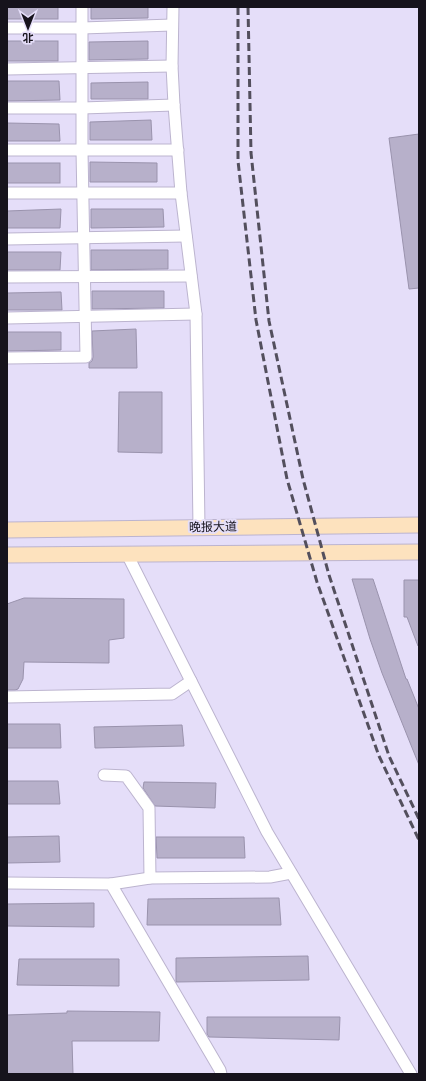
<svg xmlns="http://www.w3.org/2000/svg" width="426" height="1081" font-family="Ubuntu,'Noto Sans SC',sans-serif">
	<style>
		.building { fill: #b7b0ca; stroke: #9a93ad }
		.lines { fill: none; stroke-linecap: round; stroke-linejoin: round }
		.street-casing { stroke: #bcb4cf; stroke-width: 13 }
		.secondary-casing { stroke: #bcb4cf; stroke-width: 17 }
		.street { stroke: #fff; stroke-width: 11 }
		.secondary { stroke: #fde2be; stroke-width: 15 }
		.rail { stroke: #534f5d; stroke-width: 3; stroke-dasharray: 8 4; stroke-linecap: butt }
		.labels { text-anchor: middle; stroke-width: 4; stroke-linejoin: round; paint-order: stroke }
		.street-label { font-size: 12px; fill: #16131c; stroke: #e5def9 }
	</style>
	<rect width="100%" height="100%" fill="#e5def9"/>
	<g class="building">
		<rect x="7" y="7" width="51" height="12"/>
		<polygon points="91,7 148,7 148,18 91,19"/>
		<rect x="7" y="41" width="51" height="20"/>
		<polygon points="148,41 148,59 89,60 89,42"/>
		<polygon points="7,81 59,81 60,100 7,101"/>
		<polygon points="148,82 148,99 91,99 91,83"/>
		<polygon points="151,120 152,140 90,140 90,122"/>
		<polygon points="7,123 59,124 60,141 7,141"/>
		<polygon points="419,134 419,288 409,289 389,138"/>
		<polygon points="90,162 157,163 157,182 90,182"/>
		<rect x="7" y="163" width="53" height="20"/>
		<polygon points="61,209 60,228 7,228 7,211"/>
		<polygon points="91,209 163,209 164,227 91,228"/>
		<polygon points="91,250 168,250 168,269 91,270"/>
		<polygon points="7,252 61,252 60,270 7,270"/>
		<polygon points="92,291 164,291 164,308 92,309"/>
		<polygon points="61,292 62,310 7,310 7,293"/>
		<polygon points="136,329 137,368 89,368 89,363 92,361 93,357 92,331"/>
		<polygon points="7,332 61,332 61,350 7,351"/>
		<polygon points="119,392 162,392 162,453 118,452"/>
		<polygon points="352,579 373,579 406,679 407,679 419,709 419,765 382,673 370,639"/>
		<polygon points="404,580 419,580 419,646 418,646 407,617 404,617"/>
		<polygon points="24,598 124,599 124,638 109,640 109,663 24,662 23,679 18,689 15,690 7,690 7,604"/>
		<polygon points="7,724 60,724 61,748 7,748"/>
		<polygon points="182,725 184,746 95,748 94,727"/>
		<polygon points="7,781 58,781 60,804 7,804"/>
		<polygon points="144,782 216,783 215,808 155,806 143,788"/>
		<polygon points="59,836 60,862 7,863 7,837"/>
		<polygon points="156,837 244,837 245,858 157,858"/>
		<polygon points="279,898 281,925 147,925 148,899"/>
		<polygon points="94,903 94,927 7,926 7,904"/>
		<polygon points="308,956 309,980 176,982 176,958"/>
		<polygon points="19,959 119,959 119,986 17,985"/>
		<polygon points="67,1011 160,1012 159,1041 72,1041 73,1074 7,1074 7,1015 67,1013"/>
		<polygon points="207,1017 340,1017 339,1040 209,1037 207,1034"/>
	</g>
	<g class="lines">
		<defs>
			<g id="street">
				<polyline points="173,7 172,66 174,105 181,193 196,314 199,528"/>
				<polyline points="7,28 82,28 172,25"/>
				<polyline points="7,69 172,66"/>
				<polyline points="7,108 82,108 174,105"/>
				<polyline points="7,150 178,150"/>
				<polyline points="7,193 181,193"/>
				<polyline points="7,239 186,236"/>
				<polyline points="7,277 191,276"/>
				<polyline points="7,318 196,314"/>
				<polyline points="7,358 86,357 82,151 82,7"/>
				<polyline points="127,554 267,832 411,1074"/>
				<polyline points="7,697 172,694 191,681"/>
				<polyline points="104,775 126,776 149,808 150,878"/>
				<polyline points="7,883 111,884 220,1070 221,1074"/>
				<polyline points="111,884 150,878 270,877 291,873"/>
			</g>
			<g id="secondary">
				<polyline points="7,530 419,525"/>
				<polyline points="7,555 419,552"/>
			</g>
		</defs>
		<use href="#street" class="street-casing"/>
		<use href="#secondary" class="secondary-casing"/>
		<use href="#street" class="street"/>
		<use href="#secondary" class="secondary"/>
		<g class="rail">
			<polyline points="238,7 238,161 256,320 287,479 317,582 379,756 419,840"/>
			<polyline points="248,7 251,153 269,321 303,479 329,575 389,756 419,819"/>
		</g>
	</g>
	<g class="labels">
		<g class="street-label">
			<text transform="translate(213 527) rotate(-1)" y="4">晚报大道</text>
		</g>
	</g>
	<rect width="426" height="1081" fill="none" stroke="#16131c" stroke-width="16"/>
	<g transform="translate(28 28) rotate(180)" stroke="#e5def9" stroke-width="3" paint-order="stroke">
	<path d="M0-3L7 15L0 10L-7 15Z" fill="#16131c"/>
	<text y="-6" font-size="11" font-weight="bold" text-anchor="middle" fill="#16131c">北</text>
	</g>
</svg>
